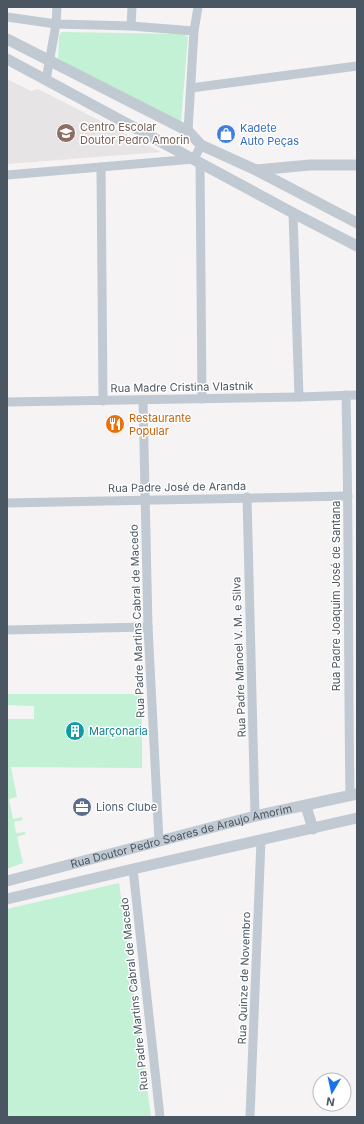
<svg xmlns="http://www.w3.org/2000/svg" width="364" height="1124" font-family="Inter,sans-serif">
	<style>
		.education { fill: #e6e4e5 }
		.green { fill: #c3f1d5 }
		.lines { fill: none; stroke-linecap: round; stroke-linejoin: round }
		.minor { stroke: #c1cad2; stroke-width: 9 }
		.tertiary { stroke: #c1cad2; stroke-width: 11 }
		.labels { text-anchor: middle; stroke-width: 3; stroke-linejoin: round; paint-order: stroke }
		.education-label { font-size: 11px; fill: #785e54; stroke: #fff; text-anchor: start }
		.shop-label { font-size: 11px; fill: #366cbe; stroke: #fff; text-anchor: start }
		.street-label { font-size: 11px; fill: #4a5661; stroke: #fff }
		.food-label { font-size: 11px; fill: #c56008; stroke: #fff; text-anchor: start }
		.culture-label { font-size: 11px; fill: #0d838f; stroke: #fff; text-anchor: start }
		.service-label { font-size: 11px; fill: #4e5e75; stroke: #fff; text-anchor: start }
	</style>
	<rect width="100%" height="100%" fill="#f5f3f3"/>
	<polygon class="education" points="7,79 31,91 38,89 161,152 7,164"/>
	<g class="green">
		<polygon points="62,32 183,34 188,37 181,122 174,120 58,59 59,35"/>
		<polygon points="7,694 142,694 142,768 11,767 17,797 9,799 13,819 22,817 23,820 14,822 16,833 25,832 26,834 17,837 23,863 7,869 7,719 34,719 34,706 7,705"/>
		<polygon points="119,883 151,1117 7,1117 7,909"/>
	</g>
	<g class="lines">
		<g class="minor">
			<polyline points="7,17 56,24 131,26 194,31"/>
			<polyline points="131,26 132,7"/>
			<polyline points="46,80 56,24 57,7"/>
			<polyline points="191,88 357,66"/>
			<polyline points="188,131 194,31 198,7"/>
			<polyline points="200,162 202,399"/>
			<polyline points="101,167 103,401"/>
			<polyline points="7,175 194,159 201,145"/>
			<polyline points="293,213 299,397"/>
			<path d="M346,395C349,529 348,662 350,796"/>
			<polyline points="143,400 148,627 159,841"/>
			<polyline points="7,402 299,397 357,395"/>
			<polyline points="247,497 255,816"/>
			<polyline points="7,503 348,496"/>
			<polyline points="7,630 148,627"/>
			<polyline points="133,869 160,1117"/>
			<polyline points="250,1117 261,840"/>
		</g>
		<g class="tertiary">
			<polyline points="7,39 188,131 201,145 256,170 357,223"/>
			<polyline points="7,59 293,213 357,246"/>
			<polyline points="256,170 310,165 357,165"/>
			<polyline points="306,806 313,829"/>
			<path id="s1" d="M7,881L255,816L357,794"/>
			<polyline points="7,899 133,869 357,818"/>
		</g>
	</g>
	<defs>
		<symbol id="school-disc" viewBox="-11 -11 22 22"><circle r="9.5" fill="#8d6e63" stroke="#fff"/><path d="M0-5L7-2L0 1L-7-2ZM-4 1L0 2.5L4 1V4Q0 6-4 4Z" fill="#fff"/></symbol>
		<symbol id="shop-disc" viewBox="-11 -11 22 22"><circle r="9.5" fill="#3f7fe0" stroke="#fff"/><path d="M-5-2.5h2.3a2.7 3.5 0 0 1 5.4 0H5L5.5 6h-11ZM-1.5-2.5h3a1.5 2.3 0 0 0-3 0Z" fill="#fff"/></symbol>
		<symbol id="restaurant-disc" viewBox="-11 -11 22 22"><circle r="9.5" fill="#e8710a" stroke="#fff"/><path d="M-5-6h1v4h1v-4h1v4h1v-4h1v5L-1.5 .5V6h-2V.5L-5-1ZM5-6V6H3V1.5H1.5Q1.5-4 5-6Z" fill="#fff"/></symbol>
		<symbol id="building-disc" viewBox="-11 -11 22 22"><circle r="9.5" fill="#0f9aa8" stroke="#fff"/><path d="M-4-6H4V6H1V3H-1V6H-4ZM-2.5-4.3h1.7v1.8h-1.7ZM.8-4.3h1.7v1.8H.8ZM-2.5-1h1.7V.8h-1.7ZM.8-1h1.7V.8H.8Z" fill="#fff"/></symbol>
		<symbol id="office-disc" viewBox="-11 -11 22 22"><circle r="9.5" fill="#5c6f8a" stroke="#fff"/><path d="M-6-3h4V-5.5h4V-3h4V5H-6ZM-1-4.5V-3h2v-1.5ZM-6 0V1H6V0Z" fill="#fff"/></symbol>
	</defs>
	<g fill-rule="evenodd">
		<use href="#school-disc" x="55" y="122" width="22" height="22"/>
		<use href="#shop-disc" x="215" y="123" width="22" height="22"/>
		<use href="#restaurant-disc" x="104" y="413" width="22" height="22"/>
		<use href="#building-disc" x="64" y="720" width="22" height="22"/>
		<use href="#office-disc" x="71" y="796" width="22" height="22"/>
	</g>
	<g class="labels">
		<g class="education-label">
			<text x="80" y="131">Centro Escolar<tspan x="80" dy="13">Doutor Pedro Amorin</tspan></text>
		</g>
		<g class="shop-label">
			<text x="240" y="132">Kadete<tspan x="240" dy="13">Auto Peças</tspan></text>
		</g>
		<g class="street-label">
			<text transform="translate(182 387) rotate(-1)" y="4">Rua Madre Cristina Vlastnik</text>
			<text transform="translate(177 487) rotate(-1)" y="4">Rua Padre José de Aranda</text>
			<text transform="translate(336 596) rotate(-90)" y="4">Rua Padre Joaquim José de Santana</text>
			<text transform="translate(137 621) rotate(-92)" y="4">Rua Padre Martins Cabral de Macedo</text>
			<text transform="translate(239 657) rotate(-92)" y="4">Rua Padre Manoel V. M. e Silva</text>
			<text dy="4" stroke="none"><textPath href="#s1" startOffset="180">Rua Doutor Pedro Soares de Araujo Amorim</textPath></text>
			<text transform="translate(244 978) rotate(-88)" y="4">Rua Quinze de Novembro</text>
			<text transform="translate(134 994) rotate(-96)" y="4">Rua Padre Martins Cabral de Macedo</text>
		</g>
		<g class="food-label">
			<text x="129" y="422">Restaurante<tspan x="129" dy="13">Popular</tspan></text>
		</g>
		<g class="culture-label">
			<text x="89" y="735">Marçonaria</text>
		</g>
		<g class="service-label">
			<text x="96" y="811">Lions Clube</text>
		</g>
	</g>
	<rect width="364" height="1124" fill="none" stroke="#4a5661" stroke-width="16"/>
	<g transform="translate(332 1092) rotate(189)"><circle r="19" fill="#ffffff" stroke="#b7bbc0"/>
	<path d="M0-3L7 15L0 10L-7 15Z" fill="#1a73e8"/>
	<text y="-6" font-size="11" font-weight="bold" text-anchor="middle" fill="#4a5661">N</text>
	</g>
</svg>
